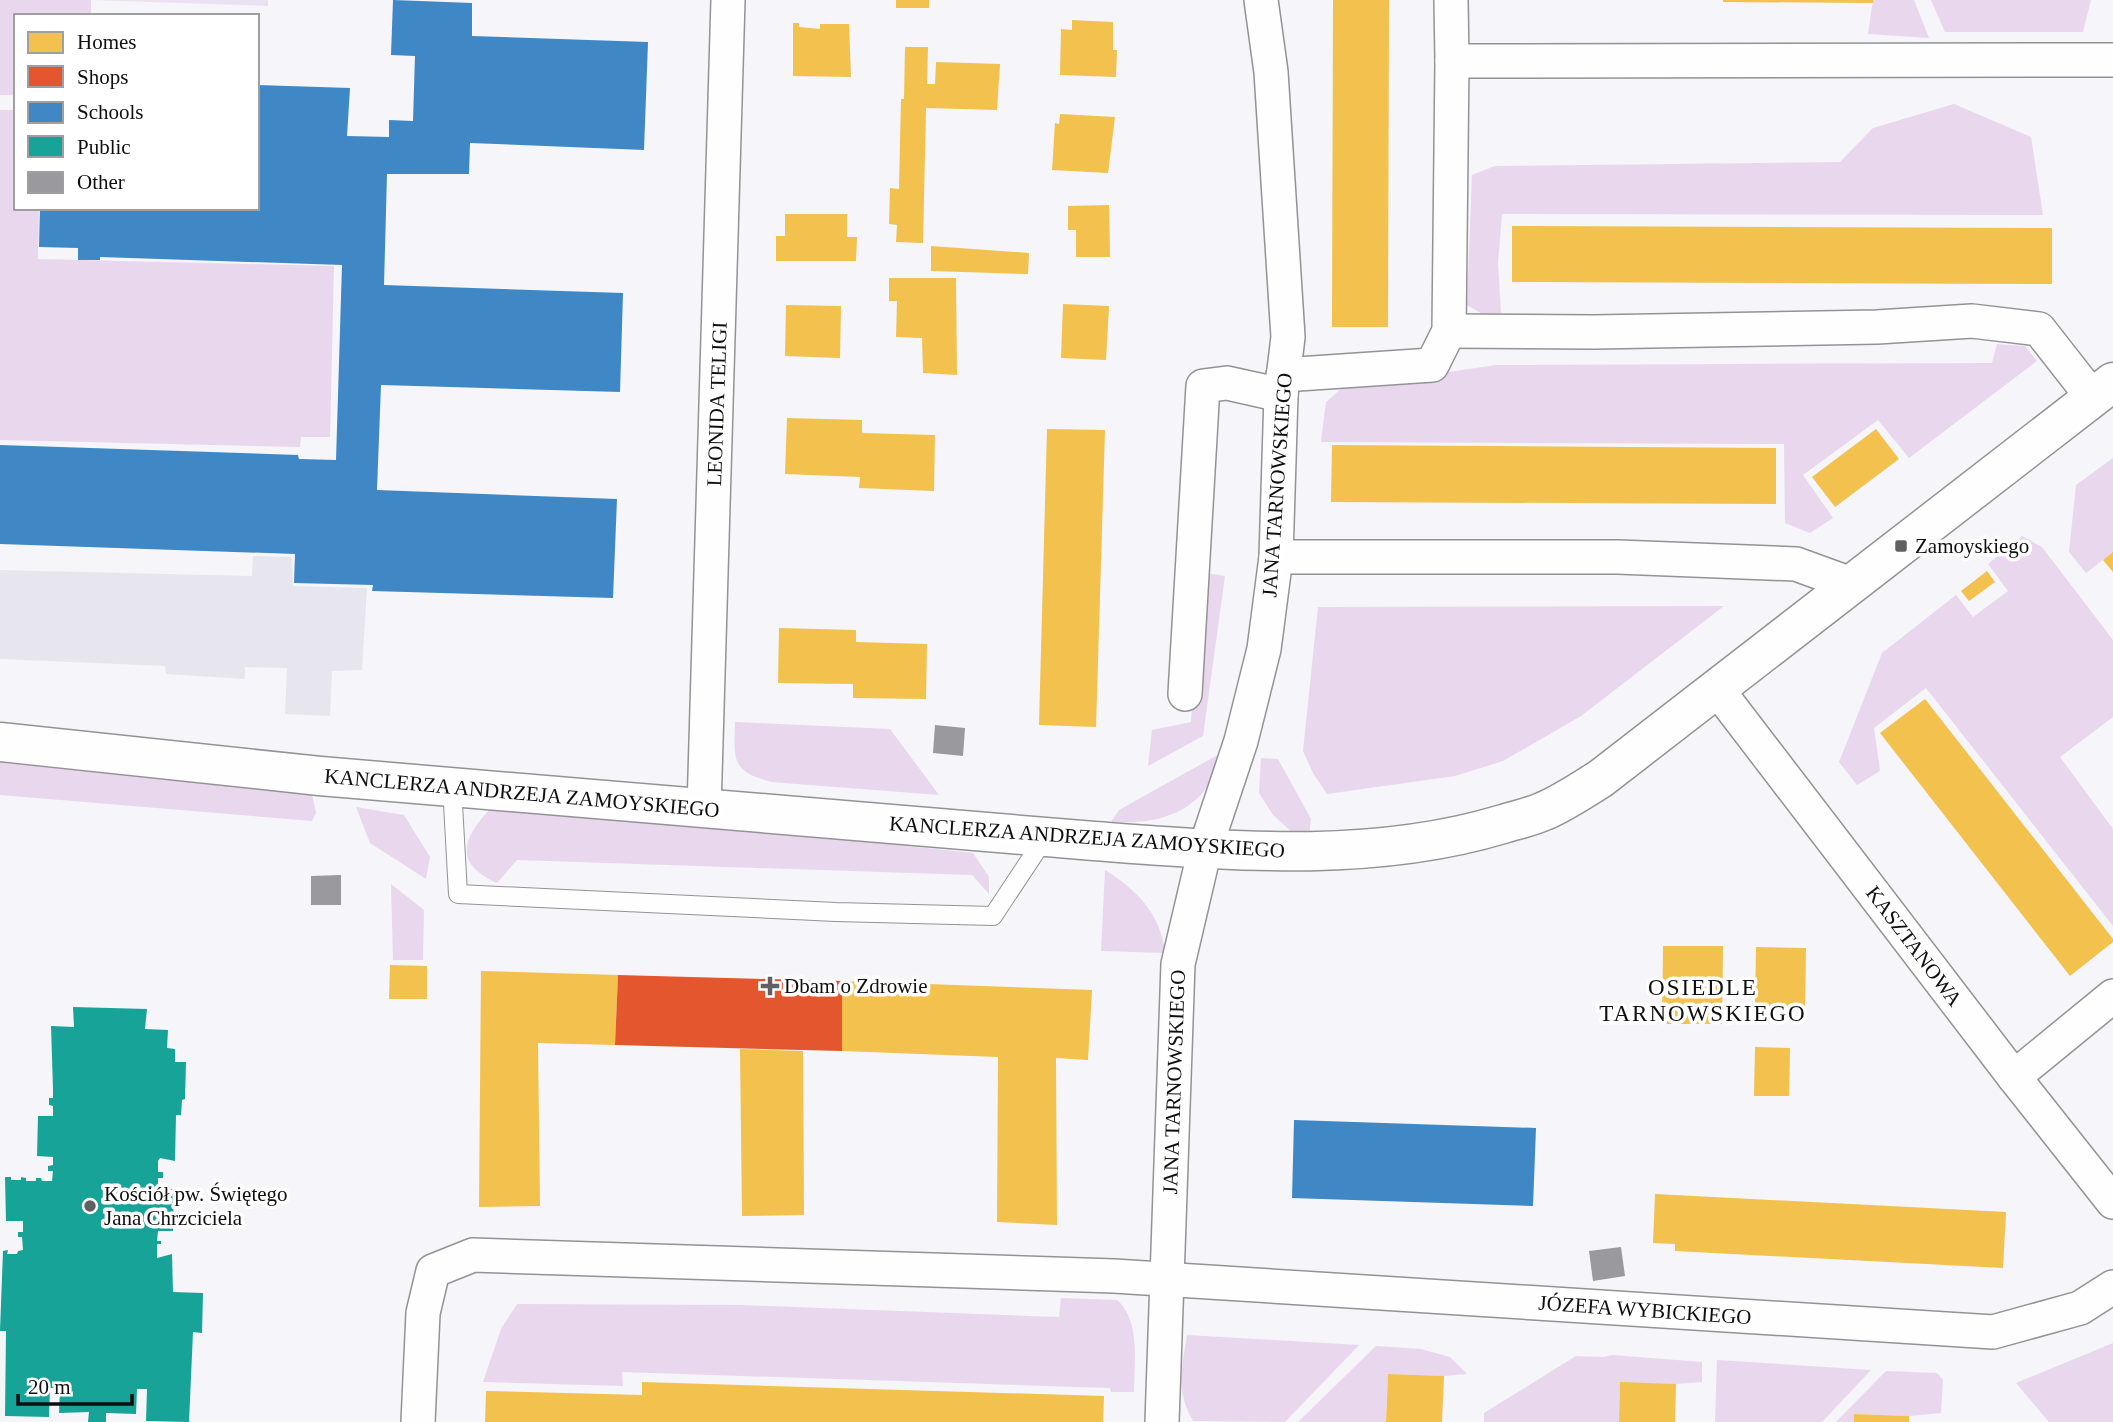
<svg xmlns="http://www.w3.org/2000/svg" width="2113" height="1422" font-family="'Times New Roman',serif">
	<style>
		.green { fill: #e9d7ee }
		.pitch { fill: #ece0f3 }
		.plaza { fill: #e7e6ee }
		.homes { fill: #f2c14e }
		.shops { fill: #e4572e }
		.schools { fill: #3f88c5 }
		.public { fill: #17a398 }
		.building { fill: #9a9a9e }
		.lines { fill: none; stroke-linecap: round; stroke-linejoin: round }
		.service-casing { stroke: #939395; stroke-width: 20 }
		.minor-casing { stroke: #939395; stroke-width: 36 }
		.tertiary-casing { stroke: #939395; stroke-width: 41 }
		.service { stroke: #fefefe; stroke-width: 18 }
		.minor { stroke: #fefefe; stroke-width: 33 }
		.tertiary { stroke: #fefefe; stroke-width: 38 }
		.poi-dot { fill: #606061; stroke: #fff; stroke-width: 2.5 }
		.labels { text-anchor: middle; stroke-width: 7; stroke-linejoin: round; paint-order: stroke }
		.street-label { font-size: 21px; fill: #0f0f0f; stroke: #fff }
		.poi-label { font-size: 21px; fill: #0f0f0f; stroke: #fff; text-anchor: start }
		.neighbourhood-label { font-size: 23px; letter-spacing: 2px; fill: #0f0f0f; stroke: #fff }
	</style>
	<rect width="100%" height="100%" fill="#f5f5fa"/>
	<g class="green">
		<polygon points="0,0 91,0 91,16 16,16 16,95 0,95"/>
		<polygon points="1873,0 1914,0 1929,38 1868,34"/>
		<polygon points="1931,0 2091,0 2083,32 1945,32"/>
		<polygon points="1954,104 2031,137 2043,215 1502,214 1498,263 1501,313 1489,318 1467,305 1472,175 1495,166 1840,162 1873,128"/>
		<polygon points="0,110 16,110 16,208 39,208 38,259 334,266 330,437 301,437 300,447 0,440"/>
		<polygon points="1997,344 2025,346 2037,361 1909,458 1878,420 1803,475 1833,518 1810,533 1785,523 1784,444 1321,442 1326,402 1342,388 1496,365 1992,363"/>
		<polygon points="2113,458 2113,552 2086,573 2069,552 2076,485"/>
		<polygon points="2022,536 2042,547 2113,640 2113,717 2060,757 2113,829 2113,926 1926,688 1874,728 1880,771 1857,785 1839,762 1882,653 1956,595 1973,617 2008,591 1988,564"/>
		<polygon points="1201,572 1225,576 1203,736 1148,766 1152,730 1191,722"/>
		<polygon points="1724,606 1581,716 1503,761 1455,776 1327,794 1313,773 1303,751 1318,607"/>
		<path d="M735,722L890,729L939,795L771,782C731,771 734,760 735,722Z"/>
		<path d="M1223,752C1208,809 1166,825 1111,822L1119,810Z"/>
		<polygon points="1261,758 1278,759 1311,819 1309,837 1295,835 1273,815 1264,801 1259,793"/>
		<polygon points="0,760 311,789 316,813 312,821 0,795"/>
		<polygon points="356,807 404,815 430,857 426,879 370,843"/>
		<path d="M492,807L774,832L973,853L989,877V894L972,875L517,860L497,883C452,863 463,837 492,807Z"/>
		<path d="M1105,870C1138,891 1160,913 1165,953L1101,951Z"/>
		<polygon points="391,884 424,910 423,960 393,960"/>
		<path d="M1061,1298L1117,1300C1141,1321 1134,1363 1134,1392H1111L1110,1388L622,1372L623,1386L483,1382L501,1329L517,1304L739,1305L1059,1317Z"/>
		<path d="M1187,1335L1359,1345L1285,1422L1193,1421C1175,1390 1182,1369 1187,1335Z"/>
		<polygon points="2113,1343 2113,1422 2049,1422 2016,1383"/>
		<polygon points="1376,1346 1421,1349 1450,1357 1467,1374 1444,1376 1388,1374 1386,1422 1298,1422"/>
		<polygon points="1612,1355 1702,1362 1702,1382 1676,1384 1620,1383 1619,1422 1484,1422 1484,1413 1576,1356 1604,1357"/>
		<polygon points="1717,1360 1871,1370 1822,1422 1715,1422"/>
		<polygon points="1886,1371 1937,1373 1943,1380 1941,1413 1909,1416 1855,1414 1854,1422 1836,1422"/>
	</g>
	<polygon class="pitch" points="91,0 268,0 268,6"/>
	<polygon class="plaza" points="253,556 292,557 293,586 367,588 362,670 332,671 330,716 285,714 287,668 245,667 245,679 166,674 165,666 0,659 0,570 252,576"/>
	<g class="homes">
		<rect x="896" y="0" width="33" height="8"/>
		<polygon points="1333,0 1389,0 1388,327 1332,327"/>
		<polygon points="1723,0 1873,0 1873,3 1723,2"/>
		<polygon points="1072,20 1113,22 1113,50 1117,50 1116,77 1060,75 1061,29 1072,30"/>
		<polygon points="793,23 799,23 799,27 820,29 820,24 849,24 851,77 793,76"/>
		<polygon points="905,47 928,47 927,84 935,84 936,62 1000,64 997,110 926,108 923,243 896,242 897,225 889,224 890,188 899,189 901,99 904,99"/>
		<polygon points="1060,114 1115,117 1108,173 1052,170 1055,123 1059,124"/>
		<polygon points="1109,205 1110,257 1076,257 1076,230 1068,230 1068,206"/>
		<polygon points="785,214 847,214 847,237 857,237 856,261 776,261 776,236 785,236"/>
		<polygon points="1512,226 2052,228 2052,284 1512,282"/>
		<polygon points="931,246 1029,253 1028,274 931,271"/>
		<polygon points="889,278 956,278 957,375 923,373 922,338 896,337 897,301 889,301"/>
		<polygon points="1063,304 1109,306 1106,360 1061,358"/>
		<polygon points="786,305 841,306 840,358 785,356"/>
		<polygon points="787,418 862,420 862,433 935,435 934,491 859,488 860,477 785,474"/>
		<polygon points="1047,429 1105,430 1096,727 1039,725"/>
		<polygon points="1876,429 1899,459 1835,507 1812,477"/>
		<polygon points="1332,445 1776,448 1776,504 1331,502"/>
		<polygon points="2113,552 2113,572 2103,560"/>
		<polygon points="1987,571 1995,582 1969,601 1961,591"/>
		<polygon points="779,628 856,630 856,642 927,644 926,699 853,698 853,684 778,683"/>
		<polygon points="1925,699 2113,939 2113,942 2070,976 1880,733"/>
		<polygon points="1663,946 1723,946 1722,1024 1662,1024"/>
		<polygon points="1756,947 1806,948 1805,1007 1755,1006"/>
		<polygon points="390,965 427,966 427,999 389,999"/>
		<polygon points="481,971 618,975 615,1045 538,1043 540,1206 479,1207"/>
		<polygon points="842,981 1092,990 1088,1060 1056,1058 1057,1225 997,1222 998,1057 842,1051"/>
		<polygon points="1755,1047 1790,1048 1789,1096 1754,1096"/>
		<polygon points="740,1049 803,1051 804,1215 742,1216"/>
		<polygon points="1655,1194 2006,1212 2003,1268 1675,1251 1675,1244 1653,1243"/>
		<polygon points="1388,1374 1444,1376 1442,1422 1386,1422"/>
		<polygon points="642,1382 1104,1396 1103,1422 485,1422 486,1391 642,1395"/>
		<polygon points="1620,1382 1676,1384 1675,1422 1619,1422"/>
		<polygon points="1854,1414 1909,1416 1909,1422 1854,1422"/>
	</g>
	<polygon class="shops" points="618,975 842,981 842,1051 615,1045"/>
	<g class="schools">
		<polygon points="393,0 472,3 472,36 648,42 644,150 470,143 469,174 387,174 384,285 623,293 620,392 381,385 377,490 617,499 613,598 372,591 373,585 294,583 295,554 0,544 0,445 298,455 299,459 336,460 342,265 100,257 100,260 78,260 78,248 39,247 40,208 257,208 257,85 350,88 347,136 389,137 389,120 413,121 415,56 391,55"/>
		<polygon points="1294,1120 1536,1128 1533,1206 1292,1198"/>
	</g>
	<polygon class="public" points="73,1007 147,1009 145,1029 168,1030 167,1048 175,1049 175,1062 186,1062 185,1099 182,1100 181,1115 176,1115 175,1161 160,1158 158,1161 158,1172 163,1172 163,1178 158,1178 158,1191 169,1192 169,1189 174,1189 173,1231 158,1231 157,1241 161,1241 161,1244 157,1244 157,1258 172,1254 173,1292 203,1293 202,1333 193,1332 189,1422 146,1421 147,1389 137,1389 136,1414 106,1413 106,1422 88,1422 89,1412 59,1413 60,1388 50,1388 49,1417 5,1416 6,1331 0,1331 3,1251 8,1250 7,1254 17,1254 18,1251 23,1250 22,1237 18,1237 18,1232 23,1232 23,1221 6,1221 5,1177 11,1177 11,1180 21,1180 21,1177 26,1178 26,1181 36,1181 36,1178 41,1178 42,1181 52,1181 53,1171 48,1171 48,1166 53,1165 53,1157 37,1156 38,1116 53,1116 53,1106 49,1105 49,1098 53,1098 53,1089 51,1026 74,1027"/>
	<g class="building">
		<polygon points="935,725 965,728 963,756 933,753"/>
		<polygon points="341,875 341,905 311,905 311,876"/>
		<polygon points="1621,1247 1625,1276 1593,1281 1589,1251"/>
	</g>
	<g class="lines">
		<defs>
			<polyline id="service" points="452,786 458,894 836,912 993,916 1046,836"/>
			<g id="minor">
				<polyline points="1451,0 1452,61"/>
				<polyline points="1449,331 1594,332 1877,327 1972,321 2039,329 2093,398"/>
				<polyline points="1283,375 1432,365 1449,331 1452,61 2113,60"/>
				<polyline points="1276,557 1618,557 1796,564 1851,584"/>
				<polyline points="1717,689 2014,1077 2113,1202"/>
				<polyline points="1185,694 1203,386 1227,383 1281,395"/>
				<polyline points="704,809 728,0"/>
				<polyline points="2014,1077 2113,996"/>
				<polyline points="418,1422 423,1313 433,1271 473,1255 1114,1276 1993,1332 2080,1308 2113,1287"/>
				<polyline points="1162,1422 1178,964 1205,849 1241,741 1264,649 1276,557 1281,395 1288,337 1271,72 1261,0"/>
			</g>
			<path id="tertiary" d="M0,742L320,776L1094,841C1230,851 1371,864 1503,824C1516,820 1531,817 1544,811C1563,803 1582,790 1600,779L2113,382"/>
		</defs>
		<use href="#service" class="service-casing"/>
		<use href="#minor" class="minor-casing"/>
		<use href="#tertiary" class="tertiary-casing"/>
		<use href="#service" class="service"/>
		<use href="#minor" class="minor"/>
		<use href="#tertiary" class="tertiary"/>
	</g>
	<g class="poi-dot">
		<rect x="1894" y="539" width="14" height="14" rx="3.5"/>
		<path d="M766.5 975.5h7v7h7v7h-7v7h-7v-7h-7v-7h7z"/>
		<circle cx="90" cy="1206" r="7"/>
	</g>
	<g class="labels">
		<g class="street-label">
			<text transform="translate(717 404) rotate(-88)" y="7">LEONIDA TELIGI</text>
			<text transform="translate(1277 485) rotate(-86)" y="7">JANA TARNOWSKIEGO</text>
			<text transform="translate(522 793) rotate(5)" y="7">KANCLERZA ANDRZEJA ZAMOYSKIEGO</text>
			<text transform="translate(1087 837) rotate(4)" y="7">KANCLERZA ANDRZEJA ZAMOYSKIEGO</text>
			<text transform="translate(1914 946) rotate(53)" y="7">KASZTANOWA</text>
			<text transform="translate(1174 1082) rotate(-88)" y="7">JANA TARNOWSKIEGO</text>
			<text transform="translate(1645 1310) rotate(4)" y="7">JÓZEFA WYBICKIEGO</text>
		</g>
		<g class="poi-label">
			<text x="1915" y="553">Zamoyskiego</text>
			<text x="784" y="993">Dbam o Zdrowie</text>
			<text x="104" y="1201">Kościół pw. Świętego<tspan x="104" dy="24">Jana Chrzciciela</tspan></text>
		</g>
		<g class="neighbourhood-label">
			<text x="1703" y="995">OSIEDLE<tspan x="1703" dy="26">TARNOWSKIEGO</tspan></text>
		</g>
	</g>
	<rect x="14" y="14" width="245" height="196" fill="#ffffff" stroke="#9f9f9f" stroke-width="2"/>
	<rect x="28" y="32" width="35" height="21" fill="#f2c14e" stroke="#9f9f9f" stroke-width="2"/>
	<text x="77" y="49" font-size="21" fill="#0f0f0f">Homes</text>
	<rect x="28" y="66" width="35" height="21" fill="#e4572e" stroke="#9f9f9f" stroke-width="2"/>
	<text x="77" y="84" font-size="21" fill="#0f0f0f">Shops</text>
	<rect x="28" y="102" width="35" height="21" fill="#3f88c5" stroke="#9f9f9f" stroke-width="2"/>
	<text x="77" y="119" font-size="21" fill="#0f0f0f">Schools</text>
	<rect x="28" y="136" width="35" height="21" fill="#17a398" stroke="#9f9f9f" stroke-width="2"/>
	<text x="77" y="154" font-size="21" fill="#0f0f0f">Public</text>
	<rect x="28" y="172" width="35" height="21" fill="#9a9a9e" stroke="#9f9f9f" stroke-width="2"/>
	<text x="77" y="189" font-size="21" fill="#0f0f0f">Other</text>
	<path d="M18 1394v10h114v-10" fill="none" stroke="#0f0f0f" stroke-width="3.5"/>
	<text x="28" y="1394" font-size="21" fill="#0f0f0f" stroke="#ffffff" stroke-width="5" paint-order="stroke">20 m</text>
</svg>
